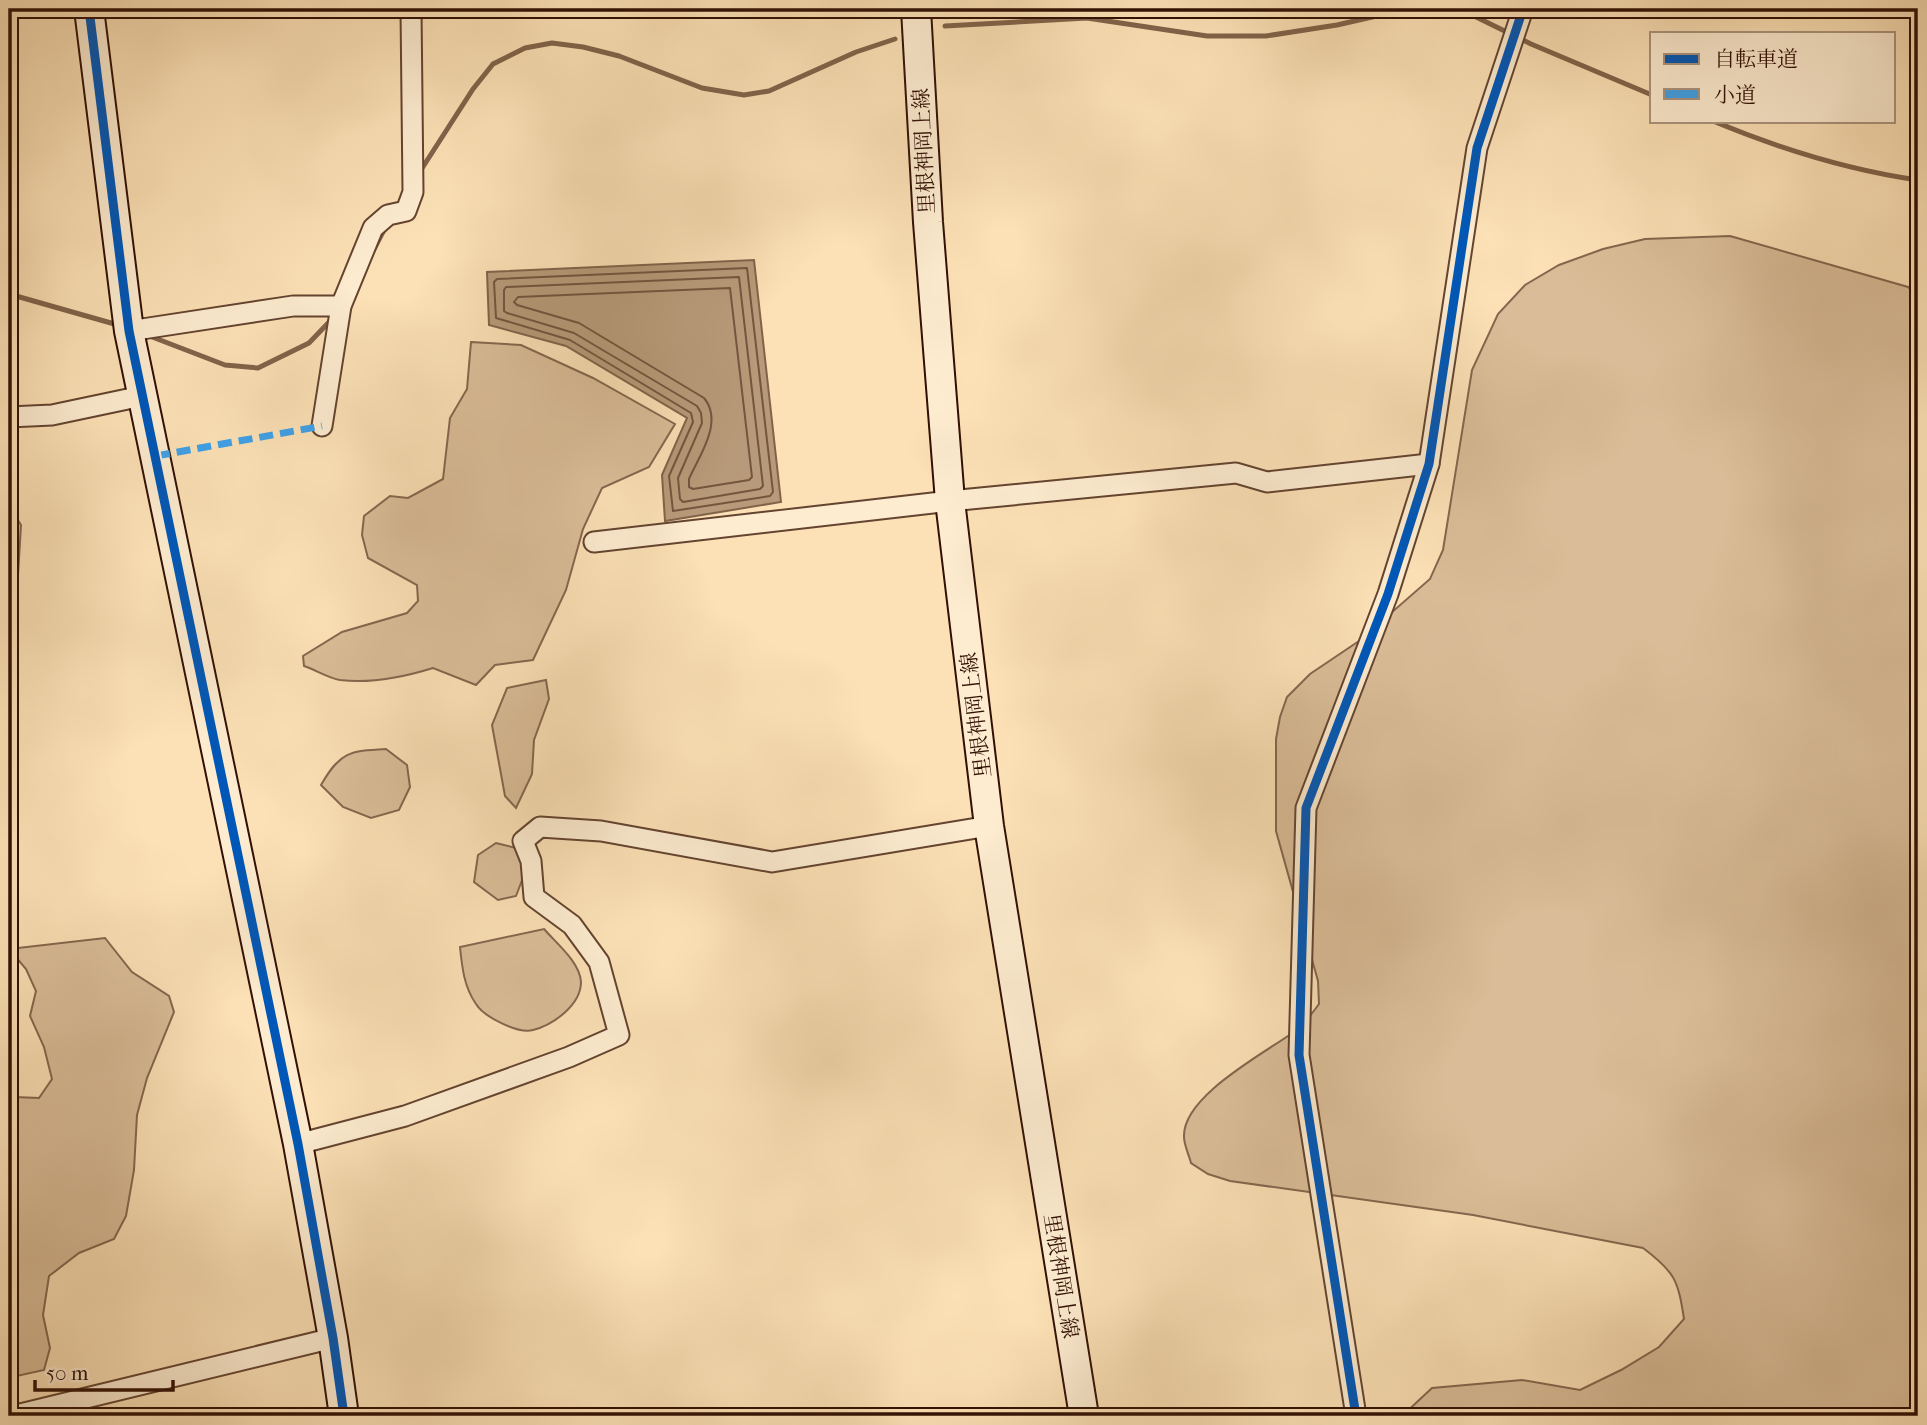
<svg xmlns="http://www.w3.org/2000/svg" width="1927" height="1425" font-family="'IM FELL French Canon','Noto Serif JP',serif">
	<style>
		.green { fill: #dabd98; stroke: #86664e; stroke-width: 2 }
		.water { fill: #b79a79; stroke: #82634a; stroke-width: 2 }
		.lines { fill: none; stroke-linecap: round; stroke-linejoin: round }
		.shore { stroke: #74553e; stroke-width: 2 }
		.stream { stroke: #82634a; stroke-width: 5 }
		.street-casing { stroke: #644430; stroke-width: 23 }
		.secondary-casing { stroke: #321004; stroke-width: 32 }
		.street { stroke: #fdecd0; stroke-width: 19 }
		.secondary { stroke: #fdecd0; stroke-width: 28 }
		.quiet { stroke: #3ea1e9; stroke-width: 7; stroke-dasharray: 14 7; stroke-linecap: butt }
		.cycleway-casing { stroke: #fdecd0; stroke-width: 13 }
		.cycleway { stroke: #0057b8; stroke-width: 9 }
		.labels { text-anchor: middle; stroke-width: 5; stroke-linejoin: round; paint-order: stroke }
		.street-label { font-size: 21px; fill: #321004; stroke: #fdecd0 }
	</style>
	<rect width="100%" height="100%" fill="#fce1b6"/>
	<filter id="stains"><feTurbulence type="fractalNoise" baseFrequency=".00286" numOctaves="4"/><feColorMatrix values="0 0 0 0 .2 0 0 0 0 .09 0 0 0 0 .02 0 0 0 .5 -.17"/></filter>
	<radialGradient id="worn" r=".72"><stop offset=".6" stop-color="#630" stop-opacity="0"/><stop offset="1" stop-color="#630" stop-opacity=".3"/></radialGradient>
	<g class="green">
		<path d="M1730,236L1908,287L1918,296V1416H1402L1432,1388L1522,1380L1580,1390L1621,1370L1659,1347L1684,1319C1678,1280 1675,1272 1643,1248L1473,1215L1230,1181L1208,1174L1191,1163C1189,1155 1184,1145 1184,1137C1182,1095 1269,1051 1298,1029C1306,1022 1313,1012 1319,1004L1318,981L1276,831V739L1280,717L1287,697L1310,674L1359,641L1430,579L1443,550L1472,370L1498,314L1525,285L1559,265L1603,249L1645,239Z"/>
		<path d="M471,342L521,345L593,378L675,424L649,467L602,488L583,529L566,590L533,660L495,665L476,685L433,668C404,677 371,684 340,680C328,678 316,670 304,666L303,656L342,632L407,613L418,601L417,585L368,558L362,535L364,516L390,496L408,498L443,479L450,418L467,389Z"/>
		<polygon points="9,506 21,525 9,727"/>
		<polygon points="546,680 549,699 534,740 532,774 516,808 505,796 492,725 507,688"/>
		<path d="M386,749L407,765L410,787L399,810L371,818L343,807L321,785C340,752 349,751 386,749Z"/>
		<polygon points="496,843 516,848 529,862 516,896 498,900 474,882 478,855"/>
		<path d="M544,929C556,943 580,962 581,982C581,1005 553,1025 533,1030C518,1034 484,1017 476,1004C464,987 462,967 460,947Z"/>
		<polygon points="105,938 132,972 169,996 174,1012 147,1078 137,1115 134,1170 126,1216 114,1239 79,1253 49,1276 43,1315 50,1348 44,1370 17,1376 9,1367 9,1081 14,1097 39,1098 52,1079 44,1047 30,1016 36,991 26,969 9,949"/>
	</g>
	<polygon class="water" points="754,260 781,502 665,521 662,475 687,418 566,346 489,325 487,272"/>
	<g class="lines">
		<g class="shore">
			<polygon points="747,268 773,492 770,496 673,511 669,476 693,422 691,413 570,340 496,318 494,282 497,279"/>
			<polygon points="739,277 763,486 760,489 683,502 680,499 678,478 702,423 701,413 697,406 574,333 507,313 504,311 504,290 506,287"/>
			<path d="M730,288L752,477L749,480L693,489L689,487V479C699,456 724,422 704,398L579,323L517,305L514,302L518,297Z"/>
		</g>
		<g class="stream">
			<polyline points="945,26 1087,18 1207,36 1266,36 1337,25 1394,12 1439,10 1470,14 1531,44 1652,95"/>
			<path d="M1713,121C1778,148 1848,170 1918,180"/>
			<polyline points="419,173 473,89 493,64 525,48 552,43 583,47 619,56 702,88 744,95 769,91 856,52 895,39"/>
			<polyline points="373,251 386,226"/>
			<polyline points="9,294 118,325"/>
			<polyline points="147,335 225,365 258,368 309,343 332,319"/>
		</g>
		<defs>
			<g id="street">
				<polyline points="129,331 293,306 341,306"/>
				<polyline points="9,417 52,415 142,396"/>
				<polyline points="322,426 341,306 373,228 388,215 406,211 413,192 411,9"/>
				<polyline points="594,542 950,501 1236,473 1267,482 1429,464"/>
				<polyline points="298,1144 405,1116 569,1057 619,1035 599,962 572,925 534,897 531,861 523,841 540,827 601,831 772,862 989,826"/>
				<polyline points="12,1416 333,1338"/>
				<polyline points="1356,1416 1299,1055 1306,808 1388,594 1429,464 1477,148 1523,9"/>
			</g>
			<g id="secondary">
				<polyline points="89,9 129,331 298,1144 333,1338 344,1416"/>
				<polyline points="916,9 928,222 950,501 989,826 1084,1416"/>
			</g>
		</defs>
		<use href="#street" class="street-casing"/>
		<use href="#secondary" class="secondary-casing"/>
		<use href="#street" class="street"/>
		<use href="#secondary" class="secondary"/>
		<polyline class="quiet" points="156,456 322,426"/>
		<defs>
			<g id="cycleway">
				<polyline points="89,9 129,331 298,1144 333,1338 344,1416"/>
				<polyline points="1356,1416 1299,1055 1306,808 1388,594 1429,464 1477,148 1523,9"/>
			</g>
		</defs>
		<use href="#cycleway" class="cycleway-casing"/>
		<use href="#cycleway" class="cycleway"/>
	</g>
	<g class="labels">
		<g class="street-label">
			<text transform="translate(924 151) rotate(-93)" y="7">里根神岡上線</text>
			<text transform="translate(976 715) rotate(-97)" y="7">里根神岡上線</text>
			<text transform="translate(1061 1276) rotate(81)" y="7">里根神岡上線</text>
		</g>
	</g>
	<rect width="1927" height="1425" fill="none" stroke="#fce1b6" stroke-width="35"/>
	<rect x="10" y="10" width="1906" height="1404" fill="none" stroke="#321004" stroke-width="3.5"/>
	<rect x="18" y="18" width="1892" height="1390" fill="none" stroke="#321004" stroke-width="2"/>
	<rect x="1650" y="32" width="245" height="91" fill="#fdecd0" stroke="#ac947e" stroke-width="2"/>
	<rect x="1664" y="54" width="35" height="10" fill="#0057b8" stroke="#ac947e" stroke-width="2"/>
	<text x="1714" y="66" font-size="21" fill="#321004">自転車道</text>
	<rect x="1664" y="89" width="35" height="10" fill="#3ea1e9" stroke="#ac947e" stroke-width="2"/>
	<text x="1714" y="102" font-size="21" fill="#321004">小道</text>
	<path d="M35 1380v10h138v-10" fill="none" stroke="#321004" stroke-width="3.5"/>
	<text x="46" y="1380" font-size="21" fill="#321004" stroke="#fdecd0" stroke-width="5" paint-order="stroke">50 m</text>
	<rect width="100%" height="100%" filter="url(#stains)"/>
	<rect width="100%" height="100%" fill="url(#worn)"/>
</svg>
